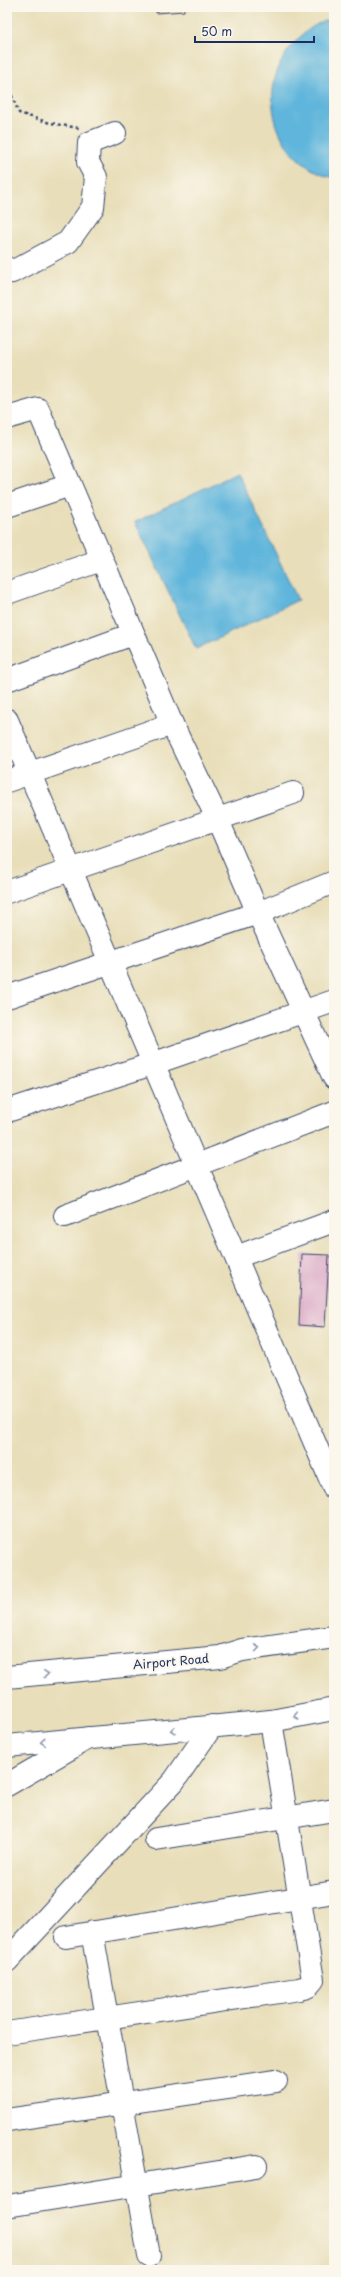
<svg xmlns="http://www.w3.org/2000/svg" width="341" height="2277" font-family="'Playpen Sans',sans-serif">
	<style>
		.water { fill: #5eb5db; stroke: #3c729c }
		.building { fill: #daa9c7 }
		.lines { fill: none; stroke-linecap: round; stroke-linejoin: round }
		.minor-casing { stroke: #3a496c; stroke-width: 24 }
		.major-casing { stroke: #3a496c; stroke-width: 24 }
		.path { stroke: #3a496c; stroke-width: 2.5; stroke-dasharray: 3 3; stroke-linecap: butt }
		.minor { stroke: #fff; stroke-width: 22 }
		.major { stroke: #fff; stroke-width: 22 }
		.oneway { stroke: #8d97ae }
		.labels { text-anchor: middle; stroke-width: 4; stroke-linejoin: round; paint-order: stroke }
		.street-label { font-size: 12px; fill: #1b2f5e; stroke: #fbf7ec }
	</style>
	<rect width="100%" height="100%" fill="#fbf7ec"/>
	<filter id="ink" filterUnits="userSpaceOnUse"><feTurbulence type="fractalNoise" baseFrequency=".025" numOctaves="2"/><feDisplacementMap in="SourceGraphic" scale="8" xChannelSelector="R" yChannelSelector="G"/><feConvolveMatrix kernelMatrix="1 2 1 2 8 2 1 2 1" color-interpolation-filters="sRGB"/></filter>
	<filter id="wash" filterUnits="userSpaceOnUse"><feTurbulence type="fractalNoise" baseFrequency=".012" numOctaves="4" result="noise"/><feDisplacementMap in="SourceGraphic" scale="16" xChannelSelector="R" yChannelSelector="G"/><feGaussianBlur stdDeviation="0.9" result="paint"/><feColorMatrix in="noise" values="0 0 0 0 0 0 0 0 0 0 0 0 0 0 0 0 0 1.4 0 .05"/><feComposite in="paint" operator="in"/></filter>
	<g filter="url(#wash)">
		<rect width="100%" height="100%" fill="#e8deb9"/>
		<g class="water">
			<path d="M334,18V178C272,163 253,87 295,42C306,30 319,21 334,18Z"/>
			<polygon points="237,472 298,600 196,649 135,522"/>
		</g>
		<g id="blocks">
			<g class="building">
				<polygon points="156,7 184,7 184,11 156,13"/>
				<polygon points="302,1254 329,1255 325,1327 299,1325"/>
			</g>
		</g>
	</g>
	<g filter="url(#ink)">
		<use href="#blocks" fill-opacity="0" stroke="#3a496c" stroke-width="1"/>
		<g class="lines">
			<defs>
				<g id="minor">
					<polyline points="7,268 12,272 68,242 93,207 96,177 88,162 89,143 115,133"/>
					<polyline points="7,418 38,409 172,724 217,818 258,913 334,1078"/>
					<polyline points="7,506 70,485"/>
					<polyline points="7,593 101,560"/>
					<polyline points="7,680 133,634"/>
					<polyline points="7,720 334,1488"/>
					<polyline points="7,781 172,724"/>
					<polyline points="7,892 293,793"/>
					<polyline points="7,997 258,913 334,882"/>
					<polyline points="7,1111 155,1063 334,1001"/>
					<polyline points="65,1216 334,1112"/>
					<polyline points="236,1257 334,1221"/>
					<polyline points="7,1785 88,1738"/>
					<polyline points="156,1839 334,1810"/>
					<polyline points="92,1932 149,2256"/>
					<polyline points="66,1937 334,1892"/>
					<polyline points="7,1961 174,1781 212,1726"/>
					<polyline points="7,2033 299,1989 307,1987 313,1980 271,1721"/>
					<polyline points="7,2120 276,2081"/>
					<polyline points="7,2206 256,2166"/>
				</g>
				<g id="major">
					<polyline points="7,1677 220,1657 242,1650 334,1637"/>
					<polyline points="7,1746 271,1721 334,1709"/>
				</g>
			</defs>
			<use href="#minor" class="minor-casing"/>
			<use href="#major" class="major-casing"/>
			<polyline class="path" points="7,84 19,113 50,123 79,128"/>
			<use href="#minor" class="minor"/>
			<use href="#major" class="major"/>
		</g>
		<defs><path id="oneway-chevron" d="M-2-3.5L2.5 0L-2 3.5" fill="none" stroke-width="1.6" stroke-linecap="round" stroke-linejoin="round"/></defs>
		<g class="oneway">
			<use href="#oneway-chevron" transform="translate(257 1648) rotate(-8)"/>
			<use href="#oneway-chevron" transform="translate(46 1674) rotate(-5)"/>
			<use href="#oneway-chevron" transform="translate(296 1716) rotate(169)"/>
			<use href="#oneway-chevron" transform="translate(173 1730) rotate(174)"/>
			<use href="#oneway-chevron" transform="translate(43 1742) rotate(175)"/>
		</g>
	</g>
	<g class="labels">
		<g class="street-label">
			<text transform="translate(171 1662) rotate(-5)" y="4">Airport Road</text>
		</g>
	</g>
	<rect width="341" height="2277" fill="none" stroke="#fbf7ec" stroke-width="24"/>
	<path d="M195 36v6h119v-6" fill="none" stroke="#1b2f5e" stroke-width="2"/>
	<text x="201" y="36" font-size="12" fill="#1b2f5e" stroke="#fbf7ec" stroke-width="3" paint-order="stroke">50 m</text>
</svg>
